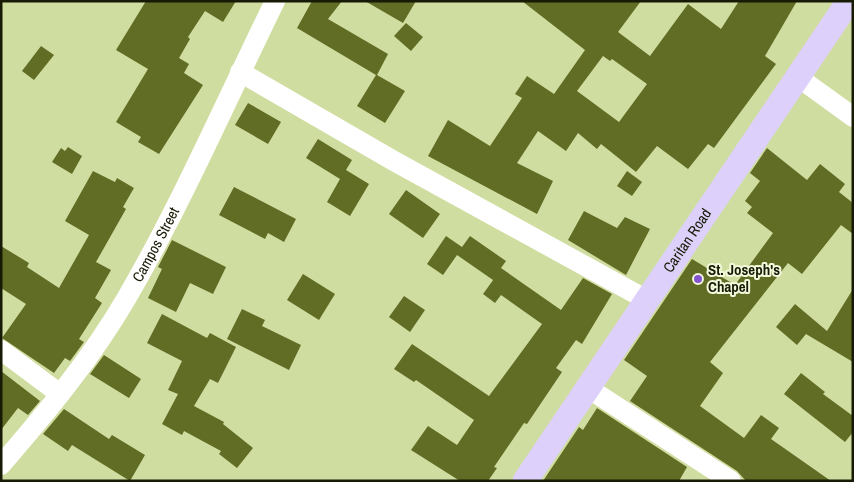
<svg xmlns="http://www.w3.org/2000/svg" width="854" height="482" font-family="'Archivo Narrow',sans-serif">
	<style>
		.building { fill: #616d25; fill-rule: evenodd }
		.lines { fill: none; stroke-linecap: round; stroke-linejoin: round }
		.minor { stroke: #fff; stroke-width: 20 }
		.major { stroke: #ddd0fb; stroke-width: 25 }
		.poi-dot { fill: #8455ce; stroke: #f3fadc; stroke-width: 2 }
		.labels { text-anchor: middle; stroke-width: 4; stroke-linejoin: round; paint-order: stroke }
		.street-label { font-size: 15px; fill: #171b05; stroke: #f3fadc }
		.poi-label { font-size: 15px; font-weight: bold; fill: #171b05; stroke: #f3fadc; text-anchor: start }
	</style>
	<rect width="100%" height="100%" fill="#d0dda0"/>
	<g class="building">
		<polygon points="146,1 236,1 223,22 205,11 188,37 190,39 179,58 189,64 184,73 203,85 159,154 138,142 141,137 116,122 148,69 116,50"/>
		<polygon points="312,1 342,1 328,19 388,54 377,75 405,91 385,123 357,106 376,75 297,28"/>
		<polygon points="365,1 416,1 403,23"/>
		<path d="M522,1H641L618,32L650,56L688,4L721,29L739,1H797L765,56L776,64L714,148L708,144L688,169L657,146L636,172L601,144L597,149L578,133L566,151L538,131L517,163L553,181L537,214L428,156L448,120L490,146L522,98L515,94L527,76L554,94L585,50ZM603,56L610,61L612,59L647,84L619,122L577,91Z"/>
		<polygon points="406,23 423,37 411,51 394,36"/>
		<polygon points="41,46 54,55 34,80 22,71"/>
		<polygon points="248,103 281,122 268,144 235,125"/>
		<polygon points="318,139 352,160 346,170 369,184 350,216 327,202 340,179 306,158"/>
		<polygon points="68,147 82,156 72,174 52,162 61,148 65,151"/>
		<polygon points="767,148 807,180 820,164 845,184 839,192 853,203 853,234 841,225 802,274 788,263 710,362 723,373 700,406 744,438 761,415 779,428 771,439 831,481 746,481 737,471 630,401 647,376 624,360 692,259 735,285 773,233 747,213 752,207 745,201 760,181 750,173"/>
		<polygon points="93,171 115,182 117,178 134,188 123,207 126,209 96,262 111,270 95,298 102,303 79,339 84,342 70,361 65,358 54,373 2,338 26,304 1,288 1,246 29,263 27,267 59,288 89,235 65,221"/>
		<polygon points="627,171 642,182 632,196 617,186"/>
		<polygon points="234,187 296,219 284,242 268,233 265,239 219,215"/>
		<polygon points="406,190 440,214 423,238 389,214"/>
		<polygon points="584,211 617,228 625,217 650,229 626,275 568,240"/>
		<polygon points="446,236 462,247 470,236 506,261 501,268 561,310 583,278 612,294 582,344 576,340 556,368 562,372 527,424 524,423 494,467 497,468 488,481 460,481 411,450 428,426 457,445 474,420 416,380 414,382 394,369 412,344 489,396 542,324 501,295 495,303 483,294 496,276 493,280 457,255 443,275 427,264"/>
		<polygon points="172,240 226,267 213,294 190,283 176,312 148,298 162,269 158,267"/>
		<polygon points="303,274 335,294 319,320 287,300"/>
		<polygon points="853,289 853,362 806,334 797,345 776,327 795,304 827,331"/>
		<polygon points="404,296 425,310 410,332 389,317"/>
		<polygon points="242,309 265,320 262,326 301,345 289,370 227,339"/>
		<polygon points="162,314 207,338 210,333 236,347 218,383 210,379 194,406 224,422 223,424 253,448 237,468 219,454 221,451 184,431 182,435 162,424 178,394 168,390 182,361 147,343"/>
		<polygon points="104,355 141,379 129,398 90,374"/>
		<polygon points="1,371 40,401 28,415 18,408 1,430"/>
		<polygon points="801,373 825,392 823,394 853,416 853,432 845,442 784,394"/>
		<polygon points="597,408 687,467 679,481 543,481 579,427 583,430"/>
		<polygon points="64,409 109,439 112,435 145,455 130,481 72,445 68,451 43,434"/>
	</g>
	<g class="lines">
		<g class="minor">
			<polyline points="240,72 394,161 647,300"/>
			<polyline points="798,77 853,117"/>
			<polyline points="1,350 60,394"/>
			<polyline points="588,388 731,481"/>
			<path id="s1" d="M1,465C46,413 91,359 126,299C182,203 226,101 275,1"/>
		</g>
		<path class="major" id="s2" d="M525,481L849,1"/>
	</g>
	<circle class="poi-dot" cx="698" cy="279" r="5"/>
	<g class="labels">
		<g class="street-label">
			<text dy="5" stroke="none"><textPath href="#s2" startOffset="290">Caritan Road</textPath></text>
			<text dy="5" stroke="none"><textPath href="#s1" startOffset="270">Campos Street</textPath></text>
		</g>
		<g class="poi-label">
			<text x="708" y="275">St. Joseph's<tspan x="708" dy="17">Chapel</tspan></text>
		</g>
	</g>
	<rect width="854" height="482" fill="none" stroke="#171b05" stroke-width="5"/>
</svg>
